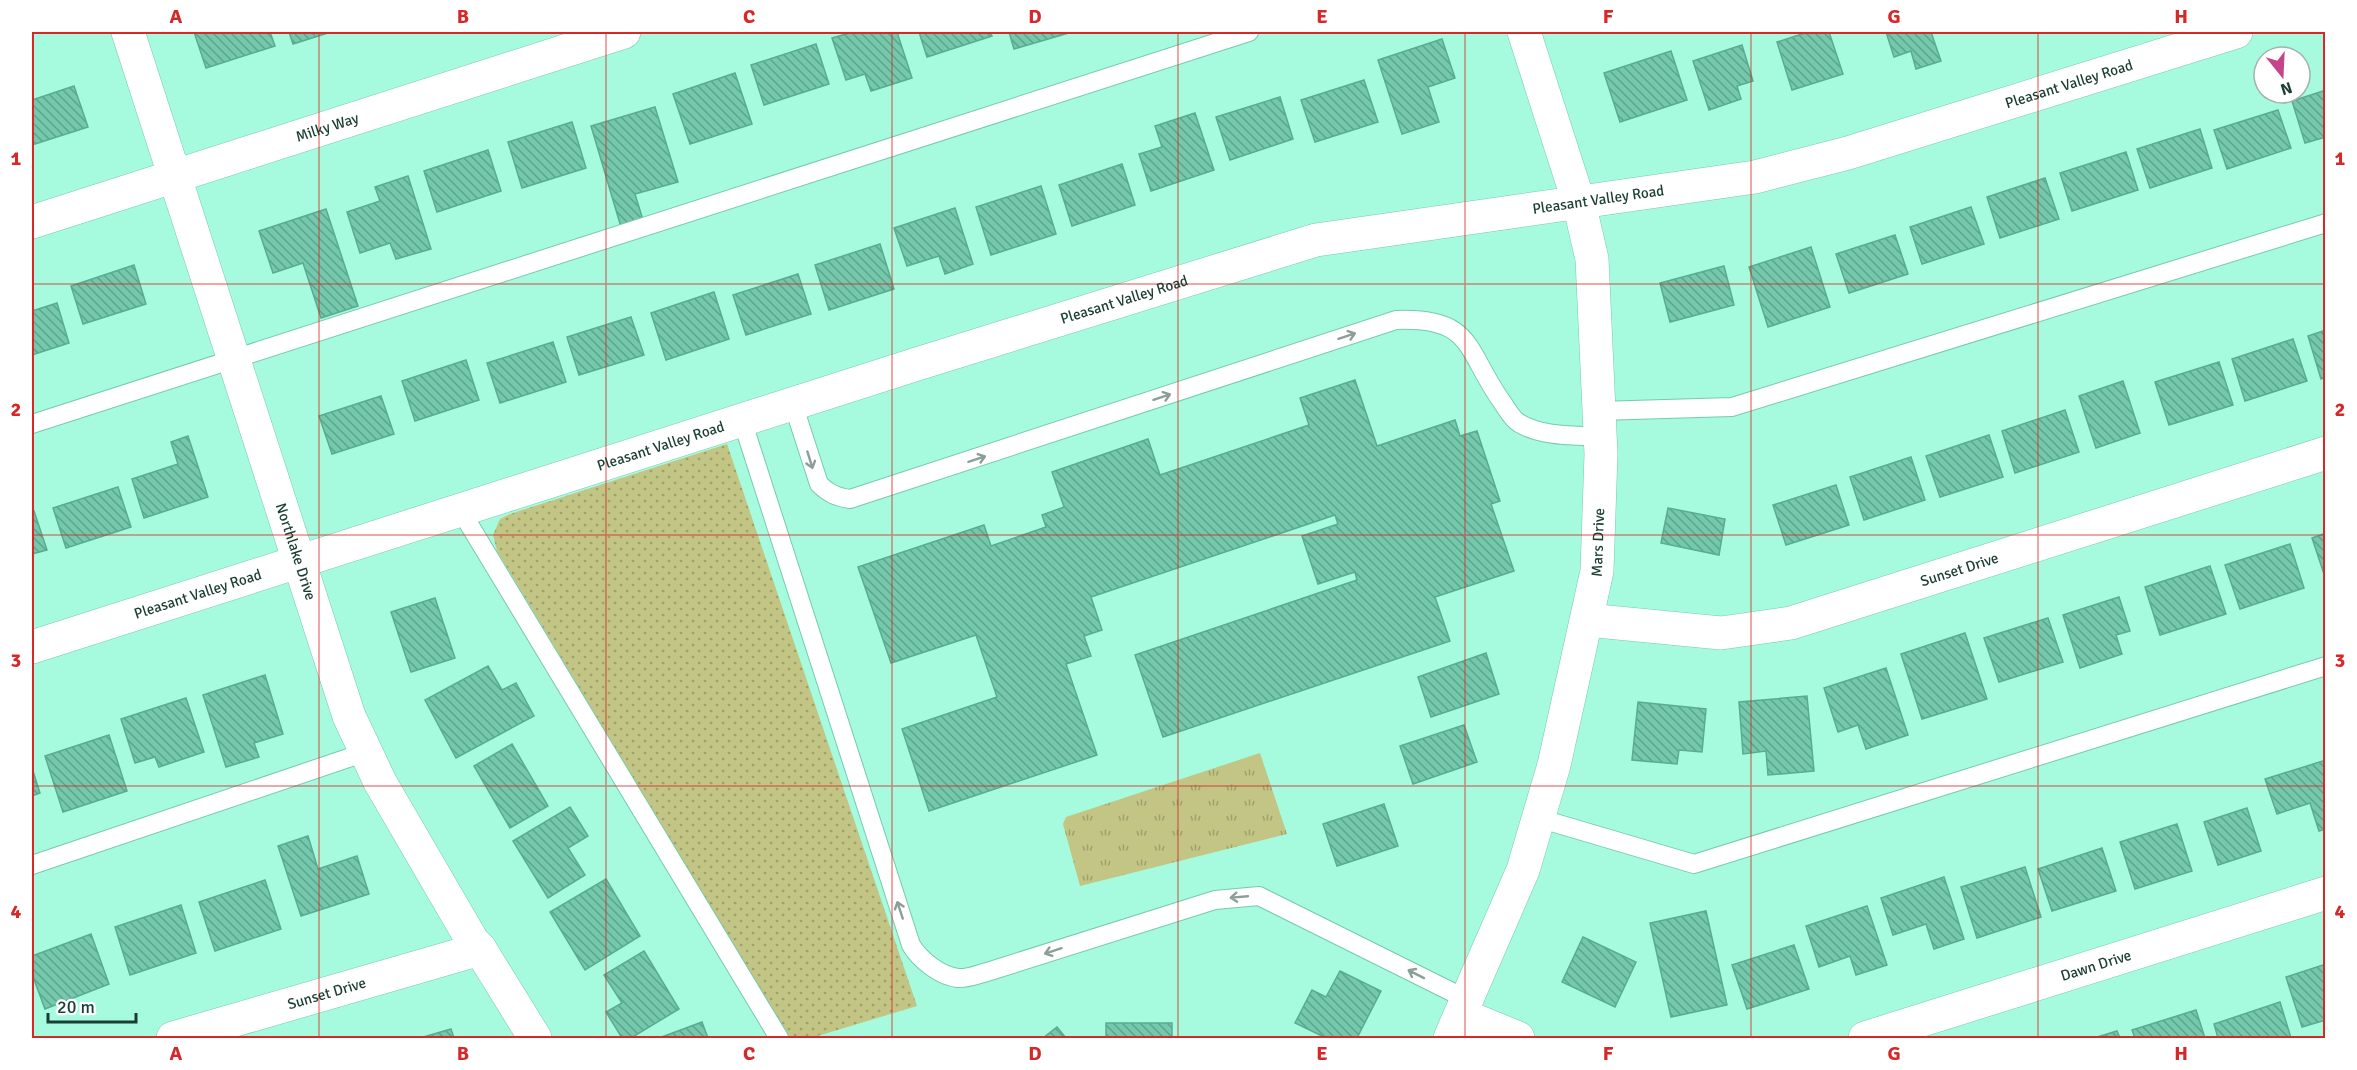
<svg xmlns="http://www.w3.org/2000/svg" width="2357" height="1070" font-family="Signika,sans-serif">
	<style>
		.grass { fill: url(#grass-dots) }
		.park { fill: url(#park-tufts) }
		.building { fill: url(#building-back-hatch); stroke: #58ac91; stroke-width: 1.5 }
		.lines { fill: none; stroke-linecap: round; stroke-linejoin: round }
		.lane-casing { stroke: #77caaf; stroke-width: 20 }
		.street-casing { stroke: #77caaf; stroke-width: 34 }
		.secondary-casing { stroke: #77caaf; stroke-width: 34 }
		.lane { stroke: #fff; stroke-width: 18 }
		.street { stroke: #fff; stroke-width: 33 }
		.secondary { stroke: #fff; stroke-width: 33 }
		.oneway { stroke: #8c9e98 }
		.grid { fill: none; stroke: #d62828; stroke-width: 1.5; stroke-opacity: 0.55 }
		.labels { text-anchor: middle; stroke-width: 4.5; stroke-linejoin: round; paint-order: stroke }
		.street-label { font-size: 15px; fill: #1a3e32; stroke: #fff }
		.neatline { fill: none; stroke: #d62828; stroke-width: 2 }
		.grid-label { font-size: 20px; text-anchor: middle; font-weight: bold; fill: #d62828 }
	</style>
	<defs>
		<pattern id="grass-dots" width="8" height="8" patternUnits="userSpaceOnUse" patternTransform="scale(1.5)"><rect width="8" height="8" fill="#c2c583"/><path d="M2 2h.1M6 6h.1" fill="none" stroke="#9da16c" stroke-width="1.8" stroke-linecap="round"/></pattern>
		<pattern id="park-tufts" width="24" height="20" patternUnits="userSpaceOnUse" patternTransform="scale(1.5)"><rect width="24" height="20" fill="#c2c583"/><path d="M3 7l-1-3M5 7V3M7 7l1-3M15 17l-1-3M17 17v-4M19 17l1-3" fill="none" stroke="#9da16c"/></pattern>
		<pattern id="building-back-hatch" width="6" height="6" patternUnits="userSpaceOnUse" patternTransform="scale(1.5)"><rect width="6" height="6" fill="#74c8ac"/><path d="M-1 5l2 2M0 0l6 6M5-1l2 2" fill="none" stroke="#5ea48d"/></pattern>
	</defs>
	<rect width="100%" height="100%" fill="#a6fbde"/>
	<polygon class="grass" points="727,444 917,1006 811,1038 789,1038 497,551 493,535 500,519 510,514"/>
	<polygon class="park" points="1260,753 1287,834 1080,886 1063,824 1066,817"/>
	<g class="building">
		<polygon points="194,32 270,32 275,46 206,68"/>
		<polygon points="289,32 331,32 293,44"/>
		<polygon points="853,32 897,32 912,78 871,91 865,74 846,80 832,38"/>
		<polygon points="919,32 990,32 992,36 927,57"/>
		<polygon points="1009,32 1072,32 1014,49"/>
		<polygon points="1808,32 1829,32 1843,74 1792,90 1777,42"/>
		<polygon points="1886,32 1931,32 1941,61 1916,69 1911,51 1894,57"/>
		<polygon points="1442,39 1455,78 1428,87 1439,122 1402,134 1378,60"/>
		<polygon points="816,44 829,84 764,105 751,65"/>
		<polygon points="1742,45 1753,81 1737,86 1741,99 1709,110 1693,61"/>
		<polygon points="1671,51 1687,100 1620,122 1604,73"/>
		<polygon points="735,73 752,124 690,144 673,94"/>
		<polygon points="1364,80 1378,122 1315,142 1301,100"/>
		<polygon points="74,86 88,127 32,145 32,100"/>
		<polygon points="2326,90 2326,137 2305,143 2292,101"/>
		<polygon points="1280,97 1293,139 1230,160 1216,117"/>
		<polygon points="655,107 678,182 635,194 643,220 621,227 591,126"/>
		<polygon points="2278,110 2291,148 2227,169 2214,130"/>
		<polygon points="1195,113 1214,170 1151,191 1139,154 1162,147 1155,126"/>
		<polygon points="572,122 586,168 522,188 508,142"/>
		<polygon points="2200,129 2212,168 2150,188 2137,149"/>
		<polygon points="488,150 501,191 437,212 424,171"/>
		<polygon points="2126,152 2138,190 2072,211 2060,173"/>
		<polygon points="1122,164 1135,205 1072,226 1059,185"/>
		<polygon points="408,176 431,249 396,259 390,243 360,253 347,212 380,201 375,187"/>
		<polygon points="2045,178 2059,219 2000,238 1987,197"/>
		<polygon points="1041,186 1056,234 991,255 976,207"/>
		<polygon points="1971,207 1984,244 1922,264 1910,227"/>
		<polygon points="955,208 973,264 945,274 939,256 907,266 894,228"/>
		<polygon points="326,209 358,306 321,318 303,263 273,273 259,231"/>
		<polygon points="1895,235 1908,274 1849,293 1836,254"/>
		<polygon points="880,244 894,289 829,310 815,265"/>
		<polygon points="1811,247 1830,307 1768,327 1749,267"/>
		<polygon points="134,265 146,304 83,324 71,286"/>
		<polygon points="1724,266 1734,305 1670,322 1660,283"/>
		<polygon points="798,274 811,314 746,335 733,295"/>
		<polygon points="714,292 729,339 666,360 651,313"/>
		<polygon points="57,303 69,343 32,355 32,311"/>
		<polygon points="631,317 644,355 579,375 567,337"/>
		<polygon points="2326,330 2326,377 2321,379 2308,336"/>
		<polygon points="2293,339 2307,381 2245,401 2232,359"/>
		<polygon points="553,342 566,382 500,403 487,363"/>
		<polygon points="466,360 479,400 415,421 402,381"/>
		<polygon points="2219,362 2233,405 2169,425 2155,382"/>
		<polygon points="1355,380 1377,446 1455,420 1460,436 1477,431 1500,501 1491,504 1514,571 1435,597 1450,641 1163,737 1135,655 1357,580 1355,572 1318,584 1302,536 1338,524 1335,515 1091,597 1102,630 1084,636 1091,656 1066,664 1097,755 929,811 902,729 997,697 976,635 891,663 858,567 984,525 991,546 1046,527 1042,515 1064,507 1052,472 1148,439 1160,475 1309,425 1300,398"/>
		<polygon points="2123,381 2140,433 2096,448 2079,396"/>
		<polygon points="381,396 394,434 332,454 319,416"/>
		<polygon points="2065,410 2079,452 2015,473 2002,431"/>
		<polygon points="1989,435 2003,477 1940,497 1926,456"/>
		<polygon points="188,436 208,497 144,518 132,479 178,464 171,442"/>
		<polygon points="1911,457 1925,500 1864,520 1850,477"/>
		<polygon points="1836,485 1849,525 1786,545 1773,505"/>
		<polygon points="118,487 131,527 66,548 53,508"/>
		<polygon points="1668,508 1725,519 1719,555 1661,543"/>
		<polygon points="32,511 34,511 47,550 32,554"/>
		<polygon points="2326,533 2326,580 2312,538"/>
		<polygon points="2290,544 2304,588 2240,609 2225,565"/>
		<polygon points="2210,566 2226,614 2160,635 2145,587"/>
		<polygon points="2119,597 2130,631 2116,635 2122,654 2080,668 2063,615"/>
		<polygon points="435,598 455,658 411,672 391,612"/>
		<polygon points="2048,618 2063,662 1999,682 1984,638"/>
		<polygon points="1965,633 1987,699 1922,719 1901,654"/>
		<polygon points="1486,653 1499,694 1431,717 1418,677"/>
		<polygon points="488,666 502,690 516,683 534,716 456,758 425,700"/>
		<polygon points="1886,668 1908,735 1866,749 1858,725 1838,732 1824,688"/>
		<polygon points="265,675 283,734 254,743 259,757 226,767 203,695"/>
		<polygon points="1807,696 1814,771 1768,775 1766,751 1743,754 1739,702"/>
		<polygon points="186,698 204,752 159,767 155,757 135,763 121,719"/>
		<polygon points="1638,702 1706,709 1702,752 1679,750 1677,764 1632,760"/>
		<polygon points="1464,725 1477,762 1413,784 1400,746"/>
		<polygon points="109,735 127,791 63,812 45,756"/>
		<polygon points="512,744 548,806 510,828 474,766"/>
		<polygon points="2326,760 2326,829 2319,831 2310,803 2277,814 2265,779"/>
		<polygon points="32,768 40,793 32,796"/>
		<polygon points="1384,804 1398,846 1337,866 1323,824"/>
		<polygon points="570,807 588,836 568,848 585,875 548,898 513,841"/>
		<polygon points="2247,808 2261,851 2218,865 2204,822"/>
		<polygon points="2177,824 2192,871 2135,889 2120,842"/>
		<polygon points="308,836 318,869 357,856 369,894 301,916 278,846"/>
		<polygon points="2102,848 2116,891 2052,911 2038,869"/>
		<polygon points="2025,867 2041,917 1977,938 1961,887"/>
		<polygon points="1944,877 1964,939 1934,949 1926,924 1893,935 1881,898"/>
		<polygon points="606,879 640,936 585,970 550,912"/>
		<polygon points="265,880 281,929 215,951 199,902"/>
		<polygon points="181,905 196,953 130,975 115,927"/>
		<polygon points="1867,906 1887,965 1856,975 1850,956 1819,967 1806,926"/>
		<polygon points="1706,911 1727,1005 1671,1017 1650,923"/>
		<polygon points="91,934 109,984 45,1009 32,974 32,956"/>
		<polygon points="1583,937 1636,962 1615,1007 1562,982"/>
		<polygon points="1794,945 1809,989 1747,1009 1732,965"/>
		<polygon points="644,951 679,1009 631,1038 622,1038 606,1012 622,1003 604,975"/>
		<polygon points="2326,964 2326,1020 2302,1027 2286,977"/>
		<polygon points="1340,971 1381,991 1357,1038 1326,1038 1295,1023 1312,990 1326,997"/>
		<polygon points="2280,1002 2291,1038 2218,1038 2214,1024"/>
		<polygon points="2196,1010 2205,1038 2135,1038 2132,1030"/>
		<polygon points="702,1022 708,1038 659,1038"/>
		<rect x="1106" y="1023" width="66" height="15"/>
		<polygon points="1057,1027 1066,1038 1043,1038"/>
		<polygon points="451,1029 454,1038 420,1038"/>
		<polygon points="2117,1031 2120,1038 2094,1038"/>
	</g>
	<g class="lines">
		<defs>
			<g id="lane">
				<path d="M793,404L819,484C829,494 837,497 850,499L1396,320C1474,317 1465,350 1502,402C1507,409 1512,419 1519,423C1542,437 1574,435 1600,437"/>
				<polyline points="1599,411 1732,407 2326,223"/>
				<path d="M742,420L911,945C920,960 940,976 958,978C967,979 979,974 987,972L1215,900L1259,896L1468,1000"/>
				<polyline points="32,424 1249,32"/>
				<polyline points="461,511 779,1038"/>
				<polyline points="1538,818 1694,864 2326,666"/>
				<polyline points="32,865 366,752"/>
			</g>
			<g id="street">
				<path id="s1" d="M128,32L349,716L380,782L473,942L480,949L535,1038"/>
				<path id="s2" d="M32,222L624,32"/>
				<path id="s3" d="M1587,620L1721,633L1791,623L2326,453"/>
				<polyline points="1462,1015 1518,1038"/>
				<path id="s4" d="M173,1038L480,949"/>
				<path id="s5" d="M1865,1038L2326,893"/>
			</g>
			<g id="secondary">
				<path id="s6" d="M32,647L917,364L1316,240L1755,177L1848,153L2236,32"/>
				<path id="s7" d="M1450,1038L1523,870L1554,765L1597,571L1601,454L1592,259L1579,203L1524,32"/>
			</g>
		</defs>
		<use href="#lane" class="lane-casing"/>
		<use href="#street" class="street-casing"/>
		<use href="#secondary" class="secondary-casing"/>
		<use href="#lane" class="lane"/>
		<use href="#street" class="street"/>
		<use href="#secondary" class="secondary"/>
	</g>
	<defs><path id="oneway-shaft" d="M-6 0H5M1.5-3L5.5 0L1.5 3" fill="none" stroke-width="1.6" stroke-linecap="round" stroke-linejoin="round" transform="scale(1.5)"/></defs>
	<g class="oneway">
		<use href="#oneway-shaft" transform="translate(1347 336) rotate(-18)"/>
		<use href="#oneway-shaft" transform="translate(1162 397) rotate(-18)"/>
		<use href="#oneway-shaft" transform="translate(977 459) rotate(-18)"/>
		<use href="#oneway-shaft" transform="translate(810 460) rotate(73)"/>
		<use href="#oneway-shaft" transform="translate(1239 897) rotate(175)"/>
		<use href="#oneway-shaft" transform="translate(900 910) rotate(-108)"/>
		<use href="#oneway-shaft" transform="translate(1053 951) rotate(162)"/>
		<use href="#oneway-shaft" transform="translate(1416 974) rotate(-153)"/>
	</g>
	<path class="grid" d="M319,32V1038M606,32V1038M892,32V1038M1178,32V1038M1465,32V1038M1751,32V1038M2038,32V1038M32,284H2326M32,535H2326M32,786H2326"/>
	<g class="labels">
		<g class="street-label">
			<text dy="5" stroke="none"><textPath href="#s6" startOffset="2118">Pleasant Valley Road</textPath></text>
			<text dy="5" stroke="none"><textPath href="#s2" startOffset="310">Milky Way</textPath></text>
			<text dy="5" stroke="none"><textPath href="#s6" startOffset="1632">Pleasant Valley Road</textPath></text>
			<text dy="5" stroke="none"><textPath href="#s6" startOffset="1146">Pleasant Valley Road</textPath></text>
			<text dy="5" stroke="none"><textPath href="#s6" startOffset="660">Pleasant Valley Road</textPath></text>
			<text dy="5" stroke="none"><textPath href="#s7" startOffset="520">Mars Drive</textPath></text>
			<text dy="5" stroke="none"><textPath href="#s1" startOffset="546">Northlake Drive</textPath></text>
			<text dy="5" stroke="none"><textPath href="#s3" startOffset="382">Sunset Drive</textPath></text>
			<text dy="5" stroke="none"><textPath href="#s6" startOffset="174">Pleasant Valley Road</textPath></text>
			<text dy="5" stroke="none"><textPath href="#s5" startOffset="242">Dawn Drive</textPath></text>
			<text dy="5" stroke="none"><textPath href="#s4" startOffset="160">Sunset Drive</textPath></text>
		</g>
	</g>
	<rect width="2357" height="1070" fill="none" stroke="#ffffff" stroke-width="66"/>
	<g transform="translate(2282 75) rotate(162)"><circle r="28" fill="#ffffff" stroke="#a3b2ad" stroke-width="1.5"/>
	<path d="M0-4.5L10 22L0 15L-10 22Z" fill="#c6448a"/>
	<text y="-9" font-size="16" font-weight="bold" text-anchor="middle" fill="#1a3e32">N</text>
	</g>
	<path d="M48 1013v9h88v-9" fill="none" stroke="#1a3e32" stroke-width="3"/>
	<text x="57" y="1013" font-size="18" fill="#1a3e32" stroke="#ffffff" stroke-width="4.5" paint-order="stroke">20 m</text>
	<rect x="33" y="33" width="2291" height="1004" class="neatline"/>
	<g class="grid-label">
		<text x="176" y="23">A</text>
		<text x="463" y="23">B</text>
		<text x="749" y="23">C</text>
		<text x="1035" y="23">D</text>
		<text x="1322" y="23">E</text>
		<text x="1608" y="23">F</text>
		<text x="1894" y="23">G</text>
		<text x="2181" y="23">H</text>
		<text x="16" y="165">1</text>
		<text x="2340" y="165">1</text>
		<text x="16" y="416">2</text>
		<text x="2340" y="416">2</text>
		<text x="16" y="667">3</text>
		<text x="2340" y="667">3</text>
		<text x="16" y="918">4</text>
		<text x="2340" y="918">4</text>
		<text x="176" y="1060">A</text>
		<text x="463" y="1060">B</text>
		<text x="749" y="1060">C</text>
		<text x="1035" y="1060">D</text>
		<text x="1322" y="1060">E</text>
		<text x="1608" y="1060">F</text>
		<text x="1894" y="1060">G</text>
		<text x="2181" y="1060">H</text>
	</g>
</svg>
